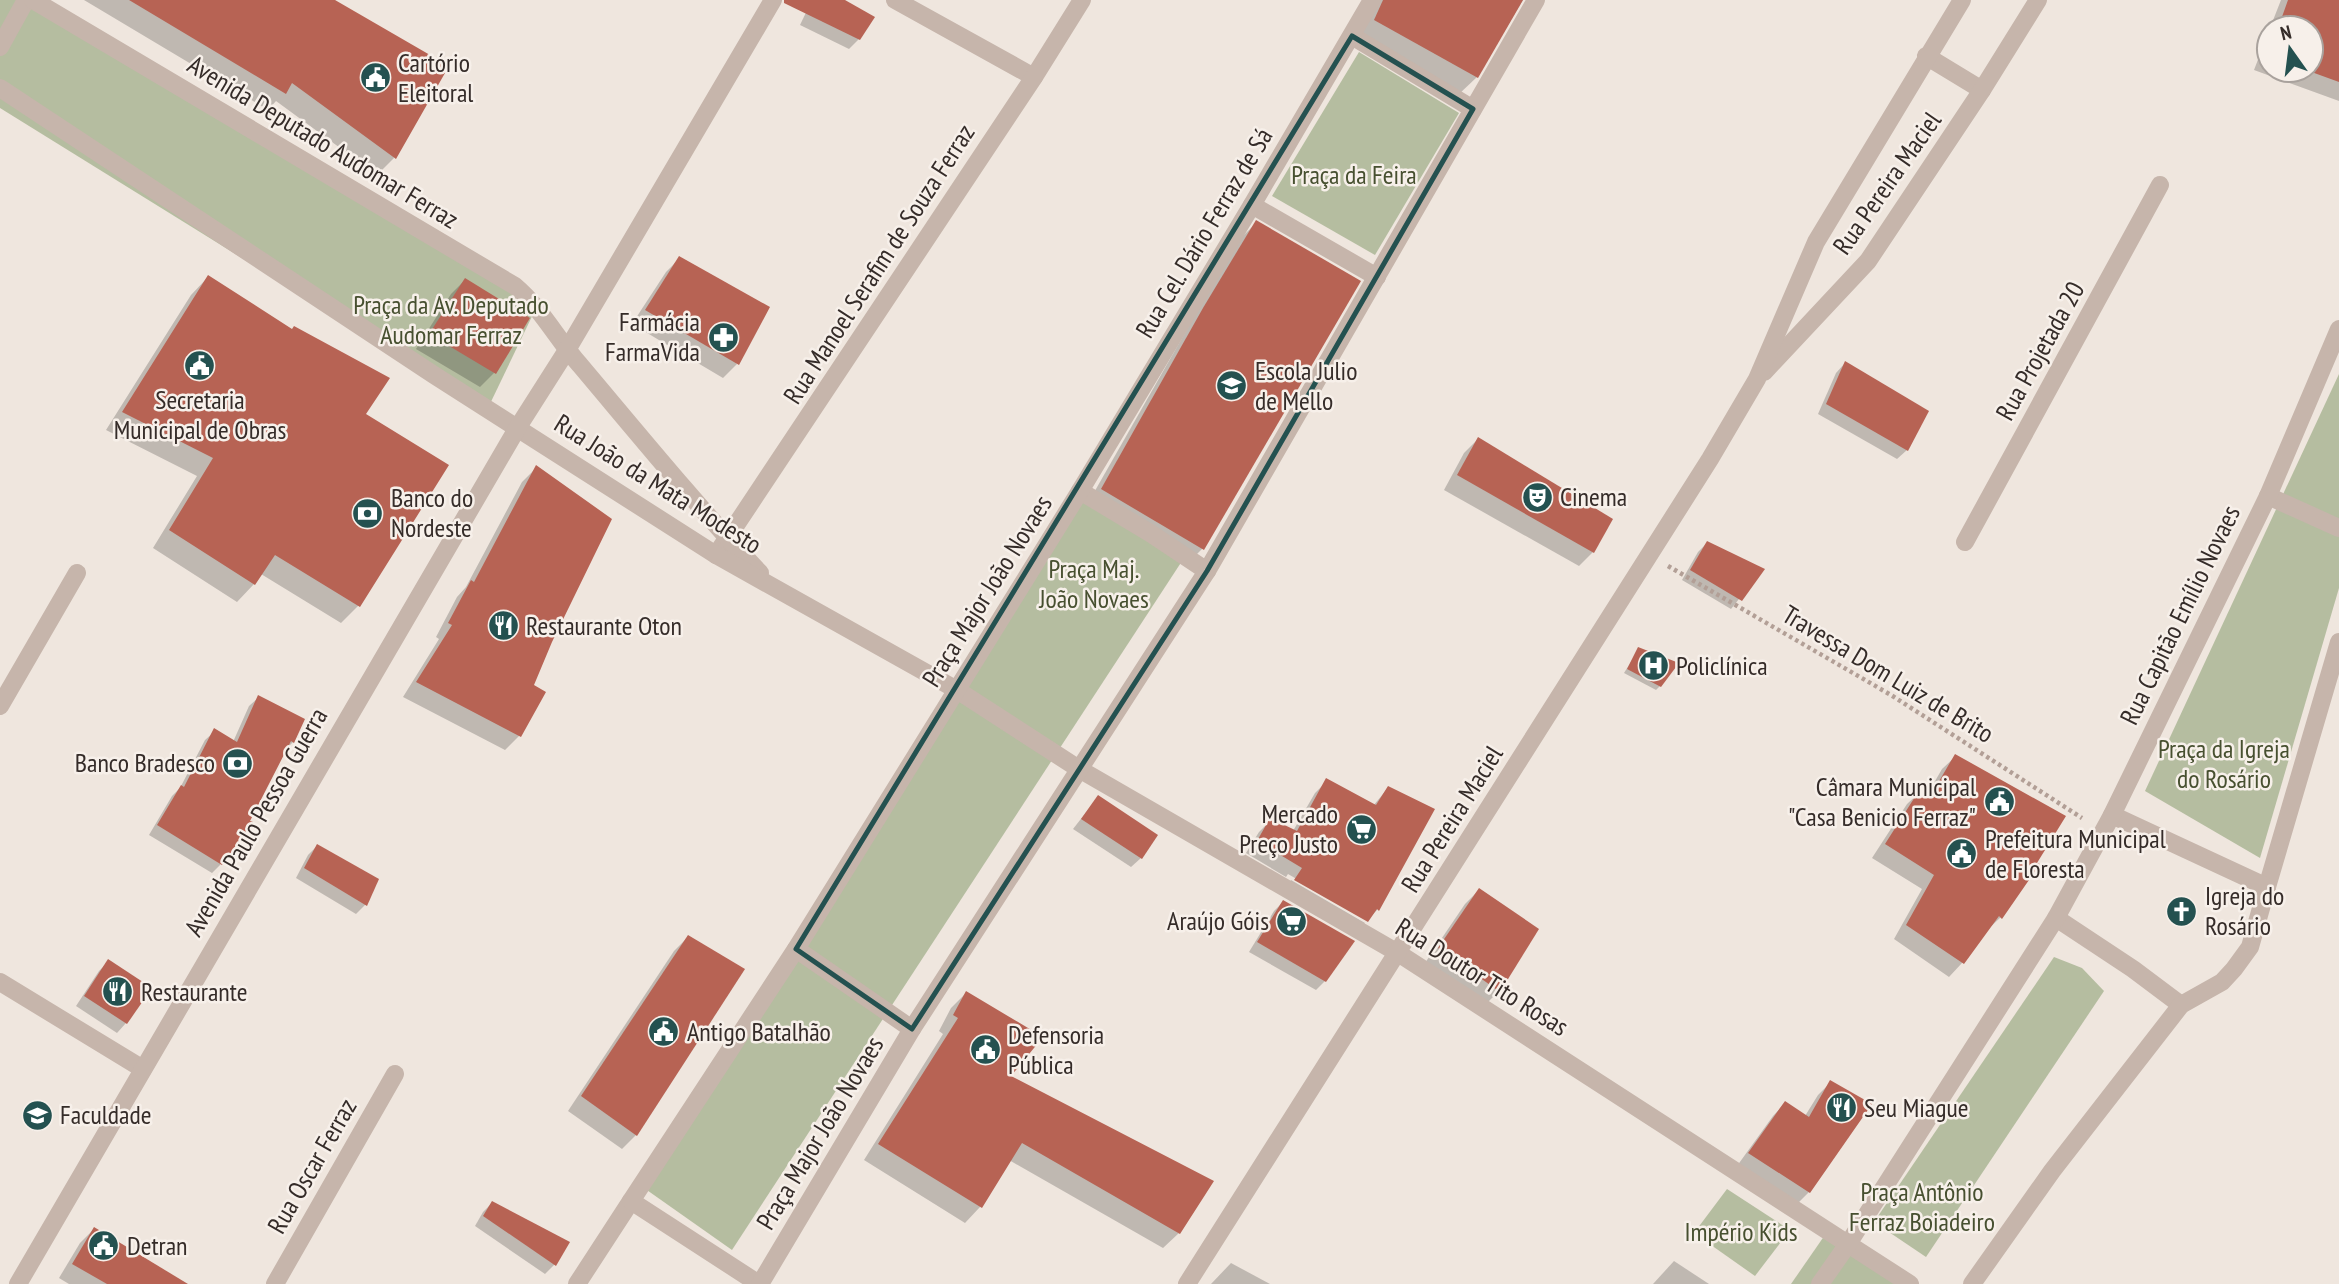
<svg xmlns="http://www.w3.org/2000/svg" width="2339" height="1284" font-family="'PT Sans Narrow',sans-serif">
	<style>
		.green { fill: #b5bda0 }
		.shadow { fill: #0003 }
		.building { fill: #b76354 }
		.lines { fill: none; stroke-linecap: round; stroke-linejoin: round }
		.path { stroke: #b29f96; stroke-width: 4.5; stroke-dasharray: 3.5 3.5; stroke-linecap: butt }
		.minor { stroke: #c6b5ab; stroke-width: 18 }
		.tertiary { stroke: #c6b5ab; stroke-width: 18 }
		.marked { fill: none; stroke: #245150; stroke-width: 5; stroke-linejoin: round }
		.labels { text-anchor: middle; stroke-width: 5; stroke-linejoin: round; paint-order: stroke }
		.poi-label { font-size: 26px; fill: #352c29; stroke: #f7f0ea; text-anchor: start }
		.street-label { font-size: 26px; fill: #352c29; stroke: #f7f0ea }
		.park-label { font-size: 26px; fill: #475030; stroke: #f7f0ea }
	</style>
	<rect width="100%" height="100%" fill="#efe6de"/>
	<g class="green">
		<polygon points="0,0 36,0 537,306 487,410 0,108"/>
		<polygon points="1359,52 1459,113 1375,255 1272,196"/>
		<polygon points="2339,374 2339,588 2260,858 2145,791"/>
		<polygon points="1080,491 1184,558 732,1250 644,1188"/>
		<polygon points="2054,957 2082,968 2104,991 1926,1257 1874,1222"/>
		<polygon points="1727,1189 1790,1230 1755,1276 1694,1233"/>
		<polygon points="1827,1232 1908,1284 1791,1284"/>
	</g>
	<g class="shadow">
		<polygon points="84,0 335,0 394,158 377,175 276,101 268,110"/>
		<polygon points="812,0 842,0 859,39 849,49 800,25"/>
		<polygon points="1367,0 1523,0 1477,77 1458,95 1356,39"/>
		<polygon points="2281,0 2339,0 2339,101 2254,70 2269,31 2269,70 2311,70 2311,28 2270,28"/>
		<polygon points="1256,223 1359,282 1202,549 1188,563 1088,503 1190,324 1242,237"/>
		<polygon points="680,258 737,364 723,378 632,324 666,272"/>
		<polygon points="208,277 292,330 364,414 358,606 341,623 261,574 254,584 237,602 153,548 197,476 106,430 191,295"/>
		<polygon points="465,280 494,373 480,387 416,349 451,294"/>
		<polygon points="1845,363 1907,450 1897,459 1818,414 1836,373"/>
		<polygon points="1478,439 1593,552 1579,566 1444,490 1464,453"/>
		<polygon points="536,468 551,641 532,686 543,692 519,736 505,750 403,697 439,639 436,637 457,597 466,587 522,482"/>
		<polygon points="1707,543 1762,570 1731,609 1682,580 1698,552"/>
		<polygon points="1639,649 1660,686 1656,690 1624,673"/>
		<polygon points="259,697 293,742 284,751 221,864 212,873 149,835 172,796 180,788 205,740 215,731 233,742 249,706"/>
		<polygon points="1956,756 2001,917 1986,931 1962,963 1949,977 1894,939 1922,889 1872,858 1907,804 1921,791 1927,795 1942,769"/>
		<polygon points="1327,781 1373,806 1388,788 1433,809 1377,910 1367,920 1288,874 1286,877 1246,853 1259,832 1271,820 1293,831 1315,793"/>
		<polygon points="1098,797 1155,835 1141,858 1131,867 1073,829"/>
		<polygon points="317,846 376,880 365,905 356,914 296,878 308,855"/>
		<polygon points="1291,880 1365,923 1355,933 1284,892"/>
		<polygon points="1479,890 1537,929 1499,991 1485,1005 1425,963 1465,904"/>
		<polygon points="1283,902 1325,981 1316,990 1249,952 1274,911"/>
		<polygon points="688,937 636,1135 622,1149 568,1111 674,951"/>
		<polygon points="108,962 150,988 126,1023 117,1033 76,1006 99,971"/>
		<polygon points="966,993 1008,1076 1179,1233 1163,1248 1009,1160 980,1207 965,1223 864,1160 943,1034 939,1031 951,1008"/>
		<polygon points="1831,1082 1809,1192 1796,1205 1737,1166 1773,1116 1785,1103 1805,1116 1818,1095"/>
		<polygon points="492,1203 555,1264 545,1274 475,1226 483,1212"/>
		<polygon points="94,1229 185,1284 69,1284 59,1278 80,1243"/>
		<polygon points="1674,1261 1709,1284 1653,1284"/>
		<polygon points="1231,1263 1270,1284 1211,1284"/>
	</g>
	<g class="building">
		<polygon points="129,0 335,0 449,66 396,159 292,83 286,94"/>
		<polygon points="784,0 845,0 875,17 860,40 784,3"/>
		<polygon points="1383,0 1523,0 1478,78 1374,20"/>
		<polygon points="2288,0 2339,0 2339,82 2306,70 2311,70 2311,28 2278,28"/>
		<polygon points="1256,220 1361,281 1204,550 1101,489 1203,308"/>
		<polygon points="679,256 770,307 739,365 645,310"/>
		<polygon points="208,275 292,329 294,326 390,378 366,414 449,465 360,607 275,555 255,585 169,530 213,458 122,412"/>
		<polygon points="465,278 530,318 496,374 429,334"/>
		<polygon points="1845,361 1929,411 1908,451 1826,404"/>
		<polygon points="1478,437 1613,519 1594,553 1457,475"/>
		<polygon points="536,465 612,519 552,642 534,685 546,692 521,737 416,682 452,625 448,623 471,580 474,582"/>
		<polygon points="1707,541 1765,569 1742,601 1690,570"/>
		<polygon points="1638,647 1679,663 1661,687 1627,669"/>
		<polygon points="258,695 305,719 294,743 291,741 250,821 253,822 222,865 157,825 181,785 184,787 214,728 237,742"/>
		<polygon points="1955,754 2066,816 2037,863 2040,864 2002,919 1999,916 1964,964 1906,925 1934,875 1885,844 1920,789 1931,795"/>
		<polygon points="1326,778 1376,805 1388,786 1435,809 1379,911 1377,909 1368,922 1294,880 1302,868 1257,841 1270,818 1297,831"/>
		<polygon points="1098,795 1158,835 1142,859 1081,819"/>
		<polygon points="317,844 379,879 367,906 304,868"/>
		<polygon points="1479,888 1539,929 1500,992 1438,948"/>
		<polygon points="1283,900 1355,941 1326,982 1257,942"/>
		<polygon points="688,935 745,969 637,1136 581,1096"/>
		<polygon points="108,959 152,988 127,1024 84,996"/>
		<polygon points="966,991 1043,1037 1011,1076 1214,1181 1180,1234 1022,1143 982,1208 878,1144 958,1018 953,1015"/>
		<polygon points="1830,1080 1872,1104 1810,1193 1748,1153 1785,1101 1809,1117"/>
		<polygon points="492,1201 570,1242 556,1266 483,1216"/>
		<polygon points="94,1227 188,1284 107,1284 72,1264"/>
	</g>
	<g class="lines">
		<polyline class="path" points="1668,566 1891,695 2082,818"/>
		<g class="minor">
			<polyline points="895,0 1034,77"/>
			<polyline points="1352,36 1473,109"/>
			<polyline points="0,47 26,0"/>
			<polyline points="1252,205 1377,277"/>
			<polyline points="1080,491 1150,533 1207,571"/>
			<polyline points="2268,496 2339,528"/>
			<polyline points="1965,542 2160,185"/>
			<polyline points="716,555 1034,77 1082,0"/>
			<polyline points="0,706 77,573"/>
			<polyline points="2267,887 2339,642"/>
			<polyline points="2056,918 2133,969 2181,1005"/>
			<polyline points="0,982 143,1069"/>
			<polyline points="1848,1244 1910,1284"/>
			<polyline points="275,1284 395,1074"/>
			<polyline points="577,1284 631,1201"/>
			<polyline points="1972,1284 2052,1171 2181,1005 2222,982 2234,969 2250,947 2267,887 2112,815"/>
		</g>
		<g class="tertiary">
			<path d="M33,0L515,286C542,309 557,339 580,365C639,435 697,506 760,573"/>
			<polyline points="1926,56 1982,90"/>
			<polyline points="0,88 434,375 716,555 957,690 1079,769 1398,953 1848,1244"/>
			<polyline points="1764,372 1868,261 1982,90 2038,0"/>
			<polyline points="796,949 912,1029"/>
			<polyline points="18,1284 518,427 567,350 773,0"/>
			<polyline points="759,1284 631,1201 796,949 1080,491 1252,205 1372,0"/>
			<polyline points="760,1284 912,1029 1207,571 1536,0"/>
			<polyline points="1187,1284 1710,459 1757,379 1816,242 1962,0"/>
			<polyline points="1820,1284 1848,1244 2056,918 2112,815 2268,496 2339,329"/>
		</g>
	</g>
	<path class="marked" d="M1352,36L1473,109L1207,571L912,1029L796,949Z"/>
	<defs>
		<symbol id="civic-disc" viewBox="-11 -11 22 22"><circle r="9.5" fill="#245150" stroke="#f7f0ea"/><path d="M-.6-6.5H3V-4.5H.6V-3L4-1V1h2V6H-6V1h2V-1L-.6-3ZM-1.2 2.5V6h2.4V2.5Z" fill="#fff"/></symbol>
		<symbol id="pharmacy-disc" viewBox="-11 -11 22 22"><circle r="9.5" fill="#245150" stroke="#f7f0ea"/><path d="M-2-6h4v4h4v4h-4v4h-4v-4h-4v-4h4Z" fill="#fff"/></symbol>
		<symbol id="university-disc" viewBox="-11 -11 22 22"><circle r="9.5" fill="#245150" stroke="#f7f0ea"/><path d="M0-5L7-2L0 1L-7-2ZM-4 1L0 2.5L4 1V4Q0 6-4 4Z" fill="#fff"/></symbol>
		<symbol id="theatre-disc" viewBox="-11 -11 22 22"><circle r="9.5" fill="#245150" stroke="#f7f0ea"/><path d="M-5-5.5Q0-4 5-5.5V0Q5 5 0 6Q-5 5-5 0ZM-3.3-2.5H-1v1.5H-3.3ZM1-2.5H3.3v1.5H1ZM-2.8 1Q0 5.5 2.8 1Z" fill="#fff"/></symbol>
		<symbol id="bank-disc" viewBox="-11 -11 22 22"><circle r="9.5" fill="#245150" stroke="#f7f0ea"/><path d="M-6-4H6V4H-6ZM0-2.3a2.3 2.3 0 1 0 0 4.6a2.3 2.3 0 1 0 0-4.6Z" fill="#fff"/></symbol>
		<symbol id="restaurant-disc" viewBox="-11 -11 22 22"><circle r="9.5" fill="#245150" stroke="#f7f0ea"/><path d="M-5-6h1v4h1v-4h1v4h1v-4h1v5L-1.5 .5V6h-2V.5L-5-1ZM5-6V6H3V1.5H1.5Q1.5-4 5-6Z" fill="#fff"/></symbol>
		<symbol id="hospital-disc" viewBox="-11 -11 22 22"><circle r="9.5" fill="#245150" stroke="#f7f0ea"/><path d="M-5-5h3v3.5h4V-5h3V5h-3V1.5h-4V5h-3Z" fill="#fff"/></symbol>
		<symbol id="supermarket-disc" viewBox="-11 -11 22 22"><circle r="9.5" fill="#245150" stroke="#f7f0ea"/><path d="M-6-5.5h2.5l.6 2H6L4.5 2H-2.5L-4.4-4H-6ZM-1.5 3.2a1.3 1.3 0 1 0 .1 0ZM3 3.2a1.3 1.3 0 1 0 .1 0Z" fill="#fff"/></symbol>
		<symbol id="church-disc" viewBox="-11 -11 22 22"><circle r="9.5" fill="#245150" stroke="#f7f0ea"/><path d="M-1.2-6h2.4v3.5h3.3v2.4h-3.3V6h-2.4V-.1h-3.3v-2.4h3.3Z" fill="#fff"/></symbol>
	</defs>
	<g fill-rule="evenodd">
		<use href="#civic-disc" x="358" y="60" width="35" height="35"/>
		<use href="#pharmacy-disc" x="706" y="320" width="35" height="35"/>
		<use href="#civic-disc" x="182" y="348" width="35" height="35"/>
		<use href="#university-disc" x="1214" y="368" width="35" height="35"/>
		<use href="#theatre-disc" x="1520" y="480" width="35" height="35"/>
		<use href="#bank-disc" x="350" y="496" width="35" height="35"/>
		<use href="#restaurant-disc" x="486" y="608" width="35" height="35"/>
		<use href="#hospital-disc" x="1636" y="648" width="35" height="35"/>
		<use href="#bank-disc" x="220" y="746" width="35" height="35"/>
		<use href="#civic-disc" x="1982" y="784" width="35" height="35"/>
		<use href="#supermarket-disc" x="1344" y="812" width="35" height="35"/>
		<use href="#civic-disc" x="1944" y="836" width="35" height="35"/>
		<use href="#church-disc" x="2164" y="894" width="35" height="35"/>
		<use href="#supermarket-disc" x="1274" y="904" width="35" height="35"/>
		<use href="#restaurant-disc" x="100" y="974" width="35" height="35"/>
		<use href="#civic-disc" x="646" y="1014" width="35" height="35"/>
		<use href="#civic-disc" x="968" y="1032" width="35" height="35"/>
		<use href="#restaurant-disc" x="1824" y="1090" width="35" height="35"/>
		<use href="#university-disc" x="20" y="1098" width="35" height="35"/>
		<use href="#civic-disc" x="86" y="1228" width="35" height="35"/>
	</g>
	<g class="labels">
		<g class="poi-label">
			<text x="398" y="72">Cartório<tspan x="398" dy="30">Eleitoral</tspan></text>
			<text x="700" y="331" text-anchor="end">Farmácia<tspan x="700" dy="30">FarmaVida</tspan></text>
			<text x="1255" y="380">Escola Julio<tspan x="1255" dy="30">de Mello</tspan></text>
			<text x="200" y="409" text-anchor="middle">Secretaria<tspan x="200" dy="30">Municipal de Obras</tspan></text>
			<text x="1560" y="506">Cinema</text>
			<text x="391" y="507">Banco do<tspan x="391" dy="30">Nordeste</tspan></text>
			<text x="526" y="635">Restaurante Oton</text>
			<text x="1676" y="675">Policlínica</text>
			<text x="215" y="772" text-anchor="end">Banco Bradesco</text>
			<text x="1976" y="796" text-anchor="end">Câmara Municipal<tspan x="1976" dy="30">"Casa Benicio Ferraz"</tspan></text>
			<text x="1338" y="823" text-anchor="end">Mercado<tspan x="1338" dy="30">Preço Justo</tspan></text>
			<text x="1985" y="848">Prefeitura Municipal<tspan x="1985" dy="30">de Floresta</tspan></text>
			<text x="2205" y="905">Igreja do<tspan x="2205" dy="30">Rosário</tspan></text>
			<text x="1269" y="930" text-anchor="end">Araújo Góis</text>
			<text x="141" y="1001">Restaurante</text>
			<text x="687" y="1041">Antigo Batalhão</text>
			<text x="1008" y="1044">Defensoria<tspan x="1008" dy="30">Pública</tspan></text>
			<text x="1864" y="1117">Seu Miague</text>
			<text x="60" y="1124">Faculdade</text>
			<text x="127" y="1255">Detran</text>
		</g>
		<g class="street-label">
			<text transform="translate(323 142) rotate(31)" y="9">Avenida Deputado Audomar Ferraz</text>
			<text transform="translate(1887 183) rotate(-55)" y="9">Rua Pereira Maciel</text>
			<text transform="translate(1204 233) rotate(-59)" y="9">Rua Cel. Dário Ferraz de Sá</text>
			<text transform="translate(879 264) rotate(-57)" y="9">Rua Manoel Serafim de Souza Ferraz</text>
			<text transform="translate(2040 351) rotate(-61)" y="9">Rua Projetada 20</text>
			<text transform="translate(658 484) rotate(32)" y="9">Rua João da Mata Modesto</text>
			<text transform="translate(987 591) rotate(-58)" y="9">Praça Major João Novaes</text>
			<text transform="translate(2180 615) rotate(-64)" y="9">Rua Capitão Emílio Novaes</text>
			<text transform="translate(1888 674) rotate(31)" y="9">Travessa Dom Luiz de Brito</text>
			<text transform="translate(1452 819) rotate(-58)" y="9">Rua Pereira Maciel</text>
			<text transform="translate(256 822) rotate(-60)" y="9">Avenida Paulo Pessoa Guerra</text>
			<text transform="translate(1482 977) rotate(32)" y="9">Rua Doutor Tito Rosas</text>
			<text transform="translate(820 1133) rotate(-59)" y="9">Praça Major João Novaes</text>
			<text transform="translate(312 1166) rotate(-60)" y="9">Rua Oscar Ferraz</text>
		</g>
		<g class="park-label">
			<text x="1354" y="184">Praça da Feira</text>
			<text x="451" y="314">Praça da Av. Deputado<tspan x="451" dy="30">Audomar Ferraz</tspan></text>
			<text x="1094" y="578">Praça Maj.<tspan x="1094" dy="30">João Novaes</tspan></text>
			<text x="2224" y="758">Praça da Igreja<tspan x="2224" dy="30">do Rosário</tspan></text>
			<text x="1922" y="1201">Praça Antônio<tspan x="1922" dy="30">Ferraz Boiadeiro</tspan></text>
			<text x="1741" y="1241">Império Kids</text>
		</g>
	</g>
	<g transform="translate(2290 49) rotate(346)"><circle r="33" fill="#f7f0ea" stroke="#a9a29d" stroke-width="2"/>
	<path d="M0-5L12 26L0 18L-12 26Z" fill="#245150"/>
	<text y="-10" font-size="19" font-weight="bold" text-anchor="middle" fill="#352c29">N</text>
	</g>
</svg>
